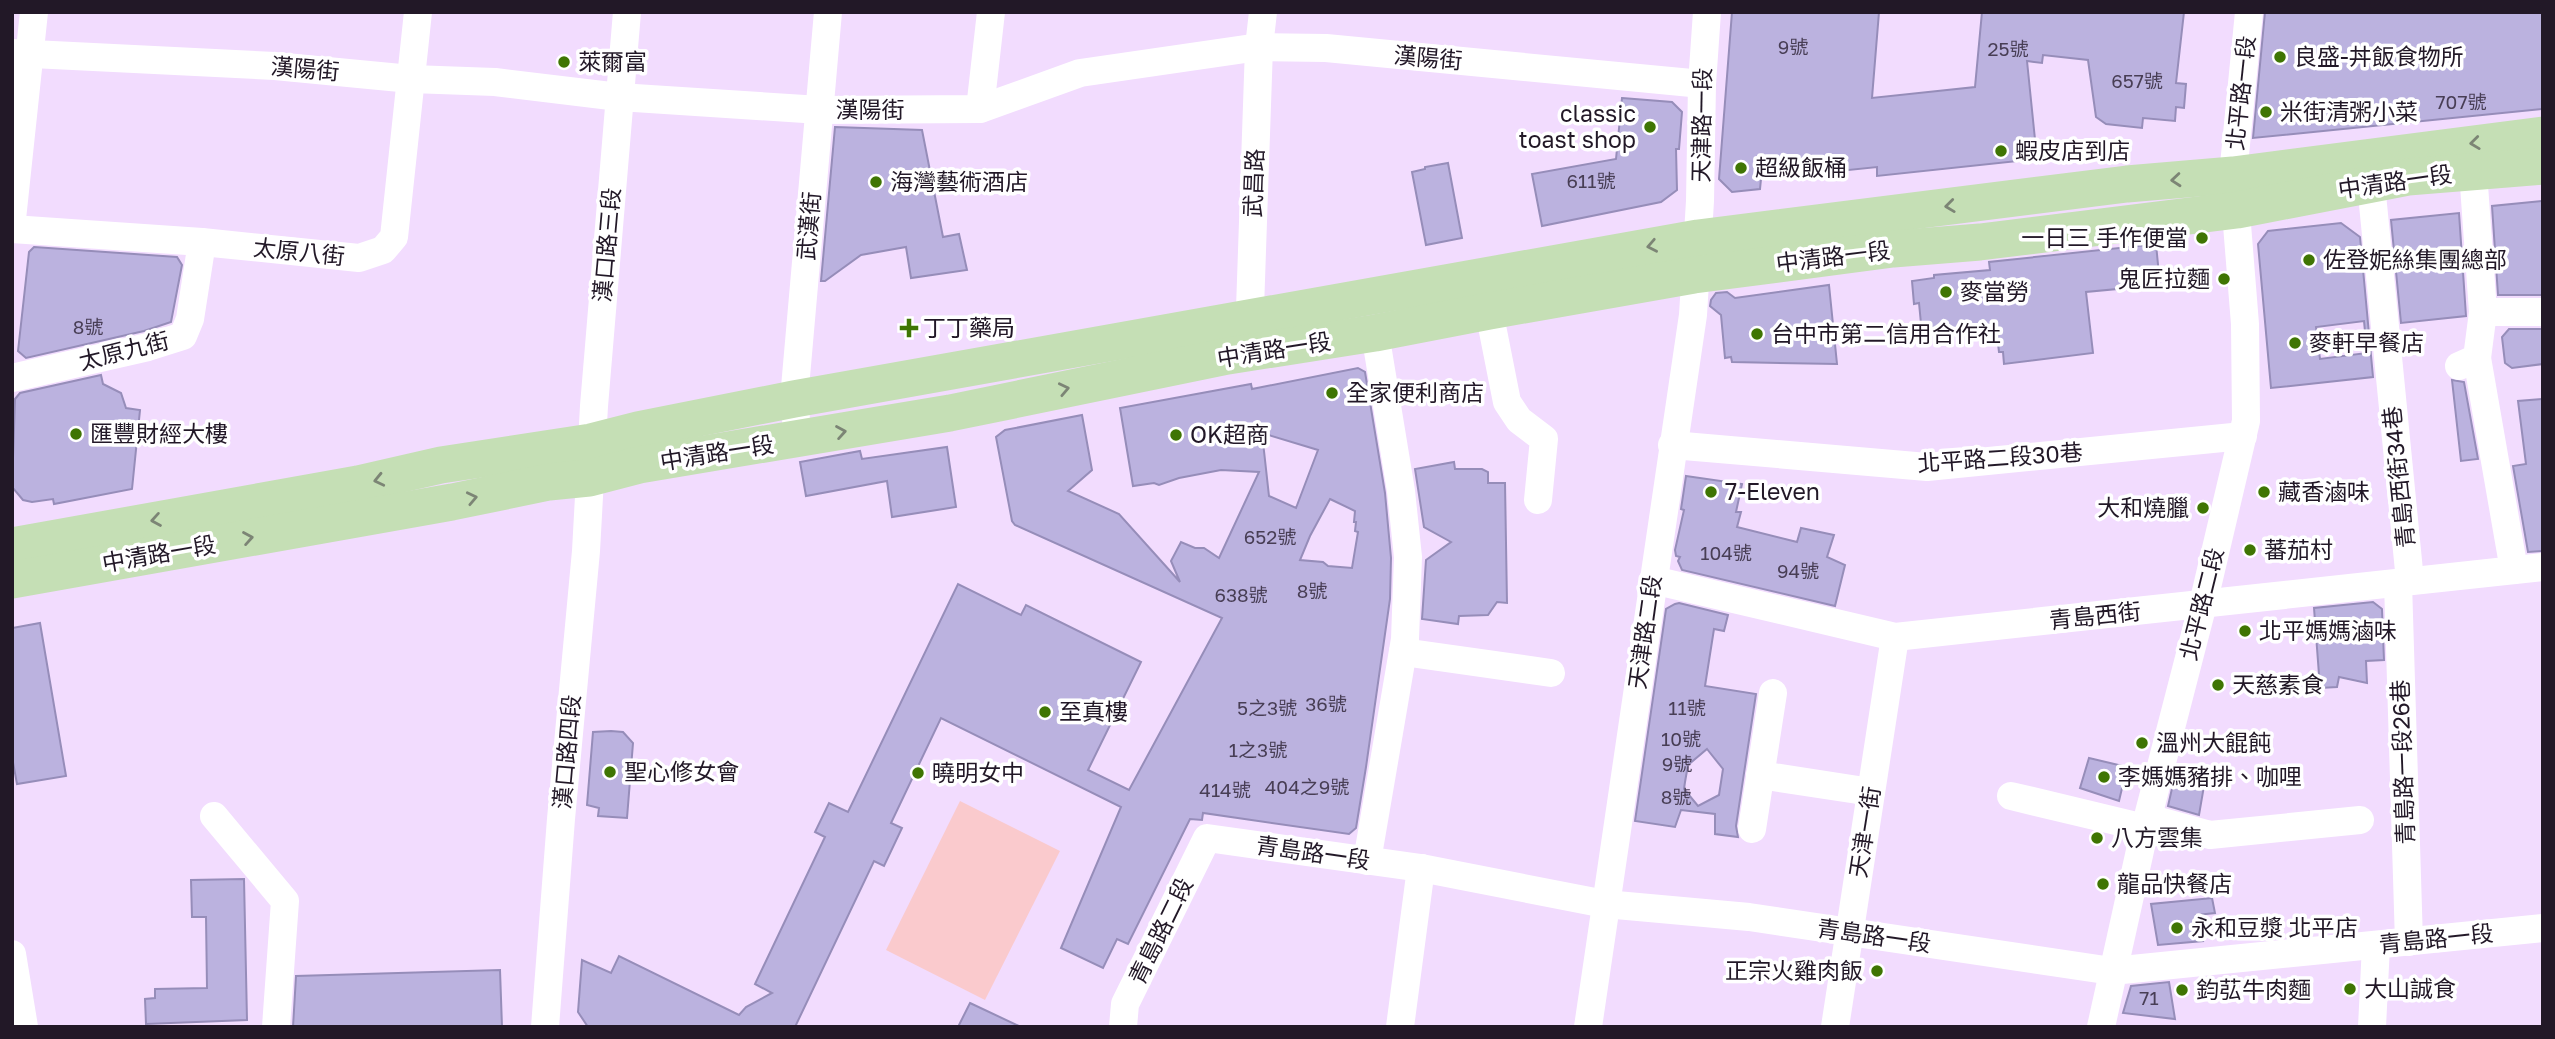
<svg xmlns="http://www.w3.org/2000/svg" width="2555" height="1039" font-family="'Golos Text','Noto Sans TC',sans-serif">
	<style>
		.green { fill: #facacd }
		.building { fill: #bbb2df; stroke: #968db9; stroke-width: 2; fill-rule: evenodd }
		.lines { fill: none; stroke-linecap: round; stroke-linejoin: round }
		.minor { stroke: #fff; stroke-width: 28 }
		.major { stroke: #c5dfb5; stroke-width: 37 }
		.oneway { stroke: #7c8575 }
		.poi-dot { fill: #3f7503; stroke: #fff; stroke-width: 2.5 }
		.labels { text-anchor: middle; stroke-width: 7; stroke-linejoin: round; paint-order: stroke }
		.number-label { font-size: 19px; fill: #483e55 }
		.poi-label { font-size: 23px; fill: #221827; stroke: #fff; text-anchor: start }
		.street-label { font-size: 23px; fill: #221827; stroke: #fff }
	</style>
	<rect width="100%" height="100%" fill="#f2dcfe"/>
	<polygon class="green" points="960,801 1060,851 985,1000 886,950"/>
	<g class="building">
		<polygon points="1732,12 1879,12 1872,98 1975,87 1982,12 2184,12 2176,83 2186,84 2184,108 2176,107 2175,121 2143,118 2142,128 2106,124 2096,117 2088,60 2043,55 2042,63 2027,61 2037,159 1877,176 1877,167 1761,179 1760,189 1732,192 1719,179"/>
		<polygon points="2265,12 2543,12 2543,109 2253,138"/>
		<polygon points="1622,98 1672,102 1682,112 1679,149 1676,149 1677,190 1661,202 1542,226 1532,174 1616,159"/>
		<polygon points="835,127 922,130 943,237 959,234 967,270 911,278 906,247 861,255 825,281 821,281"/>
		<polygon points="1448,163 1462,238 1426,245 1412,172 1425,169 1425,167"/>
		<polygon points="2543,201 2543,295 2498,295 2492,206"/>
		<polygon points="2459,213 2466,316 2401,323 2391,220"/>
		<path d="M2341,223L2360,237L2373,377L2271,388L2258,244L2268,231ZM2364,321L2367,353L2320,359L2316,327Z"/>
		<polygon points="2156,244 2160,285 2086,292 2093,353 2004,364 2003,352 1999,352 1996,327 1922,334 1919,303 1914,304 1912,281 1934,278 1934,275 1990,270 1989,262"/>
		<polygon points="34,247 177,257 182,265 171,322 144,331 26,358 18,351 29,252"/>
		<polygon points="1829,285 1837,364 1732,362 1731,357 1725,358 1721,315 1710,306 1711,300 1716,293 1727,292 1735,298"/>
		<polygon points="2509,329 2543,329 2543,364 2512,368 2505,363 2502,337"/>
		<path d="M1358,368L1365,372L1385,493L1391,558L1390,599L1366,767L1356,828L1349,834L1203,813L1202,820L1190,819L1128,944L1117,939L1103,968L1061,948L1121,807L941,718L891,823L902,828L884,866L874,861L795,1027H588L578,1012L582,960L611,973L619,956L739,1015L746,1007L772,993L755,984L825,837L815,832L829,803L848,812L958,584L1021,615L1026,605L1141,662L1088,770L1129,790L1222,618L1015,525L1012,521L996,437L1005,430L1082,415L1092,470L1068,491L1119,514L1180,582L1171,561L1181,542L1195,548H1204L1219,558L1259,472L1221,470L1179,478L1159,485L1154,483L1133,486L1120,408L1251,384L1252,389ZM1262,433L1318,450L1296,508L1269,496ZM1330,499L1355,511L1354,522H1356L1355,531L1358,532L1352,568L1328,566L1323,562L1300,560L1310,536Z"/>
		<polygon points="101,375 103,384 121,393 126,408 140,410 132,489 54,504 53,499 32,502 23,500 12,487 15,399 20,393"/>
		<polygon points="2452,380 2464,382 2478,459 2461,461"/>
		<polygon points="2543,399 2543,551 2528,552 2513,466 2526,464 2518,401"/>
		<polygon points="947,447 956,507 892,517 887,481 806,496 800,462 860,451 862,459"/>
		<polygon points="1454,462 1455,469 1482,469 1488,472 1488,483 1505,483 1507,603 1497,602 1488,615 1459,616 1458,624 1422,619 1426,560 1451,542 1424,527 1415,469"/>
		<polygon points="1686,476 1742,484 1736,512 1741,512 1737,527 1797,542 1801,528 1834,535 1827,557 1845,565 1835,606 1682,570 1678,561 1680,557 1676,556 1675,550 1684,510 1681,509"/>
		<polygon points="2373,602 2382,609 2384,660 2366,661 2367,683 2339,677 2337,687 2320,688 2314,608"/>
		<path d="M1679,603L1728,615L1724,631L1714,629L1705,686L1756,694L1736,826L1738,837L1715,834V814L1681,810L1675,827L1635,821L1666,609L1675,604ZM1707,749L1723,769L1719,795L1698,806L1684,789L1685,782L1688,765Z"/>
		<polygon points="40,623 66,776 17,784 12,757 12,628"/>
		<polygon points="611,731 623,732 633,743 627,818 598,816 599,808 587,805 593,732"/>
		<polygon points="2089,758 2127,767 2119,801 2080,788"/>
		<polygon points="2173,784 2204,786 2199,815 2168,806"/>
		<polygon points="244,879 247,1020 146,1024 145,999 155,998 155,989 207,988 206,917 192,917 191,880"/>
		<polygon points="2212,898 2215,913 2196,915 2203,941 2158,945 2151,904"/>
		<polygon points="500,970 502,1027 293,1027 296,976"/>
		<polygon points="2169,982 2175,1019 2123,1013 2131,986"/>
		<polygon points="970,1003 1021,1027 958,1027"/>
	</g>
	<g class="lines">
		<g class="minor">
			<polyline points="12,53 275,66 411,79 495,82 619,97 820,110 980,109 1080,73 1259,47 1326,48 1702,84"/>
			<polyline points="980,109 991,12"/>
			<polyline points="2371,184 2410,581"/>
			<polyline points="12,219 34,12"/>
			<polyline points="12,229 202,242 359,258 383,250 394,237 418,12"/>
			<polyline points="1489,311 1507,402 1519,420 1544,439 1538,500"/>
			<polyline points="2483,312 2543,312"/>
			<polyline points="1249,338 1259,47 1263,12"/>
			<polyline points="2477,358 2514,570"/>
			<polyline points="2459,366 2477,358 2483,312 2473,171"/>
			<polyline points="12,378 148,347 183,336 190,319 202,242"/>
			<polyline points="798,440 794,399 828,12"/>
			<polyline points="1672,445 1927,467 2243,436"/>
			<polyline points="1653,580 1895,637 2543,567"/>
			<polyline points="2398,583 2409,942"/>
			<polyline points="1403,652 1551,673"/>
			<polyline points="1760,775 1871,792"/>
			<polyline points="2011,796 2145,828"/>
			<polyline points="214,816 285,901 276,1027"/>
			<polyline points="2148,818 2210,835 2360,820"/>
			<polyline points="1752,829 1773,693"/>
			<polyline points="1367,861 1405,639 1408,557 1401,491 1375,333"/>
			<polyline points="12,954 24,1027"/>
			<polyline points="545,1027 561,819 586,551 594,406 627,12"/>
			<polyline points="1123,1027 1125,1004 1207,838 1421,868 1605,904 1749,917 2112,971 2543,928"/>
			<polyline points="1400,1027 1421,868"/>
			<polyline points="1588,1027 1693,315 1700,201 1702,84 1707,12"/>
			<polyline points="1835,1027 1895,637"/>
			<polyline points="2101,1027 2145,828 2203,604 2246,421 2245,324 2233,175 2249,12"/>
			<polyline points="2372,1027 2376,945"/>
		</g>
		<g class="major">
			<polyline points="12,546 358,484 441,465 591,442 638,430 794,399 1698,238 2127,184 2233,175 2543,135"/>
			<polyline points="12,580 452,502 549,482 589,478 639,465 950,413 1228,356 1375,333 1489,311 1694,275 1893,249 1980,242 2237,210 2408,177 2543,166"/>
		</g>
	</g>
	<defs><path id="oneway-chevron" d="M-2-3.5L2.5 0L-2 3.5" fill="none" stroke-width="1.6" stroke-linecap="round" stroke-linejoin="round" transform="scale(1.75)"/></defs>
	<g class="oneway">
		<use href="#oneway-chevron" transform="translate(2475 143) rotate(173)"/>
		<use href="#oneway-chevron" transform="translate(2176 180) rotate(175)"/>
		<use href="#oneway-chevron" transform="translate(1950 206) rotate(173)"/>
		<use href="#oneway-chevron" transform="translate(1652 246) rotate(169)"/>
		<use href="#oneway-chevron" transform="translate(1064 389) rotate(-12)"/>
		<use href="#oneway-chevron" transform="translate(841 432) rotate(-10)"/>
		<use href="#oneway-chevron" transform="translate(379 480) rotate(167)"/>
		<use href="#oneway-chevron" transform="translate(472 498) rotate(-12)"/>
		<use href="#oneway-chevron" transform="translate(156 520) rotate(170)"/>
		<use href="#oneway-chevron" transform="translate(248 538) rotate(-10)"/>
	</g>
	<g class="poi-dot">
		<circle cx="2280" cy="57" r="7"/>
		<circle cx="564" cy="62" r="7"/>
		<circle cx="2266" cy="112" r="7"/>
		<circle cx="1650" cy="127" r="7"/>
		<circle cx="2001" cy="151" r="7"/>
		<circle cx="1741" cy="168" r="7"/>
		<circle cx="876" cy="182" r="7"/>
		<circle cx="2202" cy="238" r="7"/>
		<circle cx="2309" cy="260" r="7"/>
		<circle cx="2224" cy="279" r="7"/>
		<circle cx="1946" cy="292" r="7"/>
		<path d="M905.5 317.5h7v7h7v7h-7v7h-7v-7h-7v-7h7z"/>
		<circle cx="1757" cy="334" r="7"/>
		<circle cx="2295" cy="343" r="7"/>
		<circle cx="1332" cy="393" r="7"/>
		<circle cx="76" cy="434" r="7"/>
		<circle cx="1176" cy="435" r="7"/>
		<circle cx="1711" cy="492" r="7"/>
		<circle cx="2264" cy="492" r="7"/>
		<circle cx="2203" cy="508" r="7"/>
		<circle cx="2250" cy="550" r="7"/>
		<circle cx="2245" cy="631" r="7"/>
		<circle cx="2218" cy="685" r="7"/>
		<circle cx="1045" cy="712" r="7"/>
		<circle cx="2142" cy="743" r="7"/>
		<circle cx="610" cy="772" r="7"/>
		<circle cx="918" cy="773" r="7"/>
		<circle cx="2104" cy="777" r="7"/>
		<circle cx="2097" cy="838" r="7"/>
		<circle cx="2103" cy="884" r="7"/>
		<circle cx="2177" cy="928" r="7"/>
		<circle cx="1877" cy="971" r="7"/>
		<circle cx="2350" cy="989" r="7"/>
		<circle cx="2182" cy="990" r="7"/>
	</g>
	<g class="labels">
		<g class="number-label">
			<text x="1793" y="54">9號</text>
			<text x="2008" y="56">25號</text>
			<text x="2137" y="88">657號</text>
			<text x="2461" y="109">707號</text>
			<text x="1591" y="188">611號</text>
			<text x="88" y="334">8號</text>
			<text x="1270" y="544">652號</text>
			<text x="1726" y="560">104號</text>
			<text x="1798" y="578">94號</text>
			<text x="1312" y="598">8號</text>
			<text x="1241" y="602">638號</text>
			<text x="1326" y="711">36號</text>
			<text x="1267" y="715">5之3號</text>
			<text x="1687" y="715">11號</text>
			<text x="1681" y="746">10號</text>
			<text x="1258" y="757">1之3號</text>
			<text x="1677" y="771">9號</text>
			<text x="1307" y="794">404之9號</text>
			<text x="1225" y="797">414號</text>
			<text x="1676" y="804">8號</text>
			<text x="2149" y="1005">71</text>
		</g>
		<g class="poi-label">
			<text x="2294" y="65">良盛-丼飯食物所</text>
			<text x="578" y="70">萊爾富</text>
			<text x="2280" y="120">米街清粥小菜</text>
			<text x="1636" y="122" text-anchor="end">classic<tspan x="1636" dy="26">toast shop</tspan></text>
			<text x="2015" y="159">蝦皮店到店</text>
			<text x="1755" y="176">超級飯桶</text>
			<text x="890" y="190">海灣藝術酒店</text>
			<text x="2188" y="246" text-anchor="end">一日三 手作便當</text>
			<text x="2323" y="268">佐登妮絲集團總部</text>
			<text x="2210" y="287" text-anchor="end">鬼匠拉麵</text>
			<text x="1960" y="300">麥當勞</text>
			<text x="923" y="336">丁丁藥局</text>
			<text x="1771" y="342">台中市第二信用合作社</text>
			<text x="2309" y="351">麥軒早餐店</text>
			<text x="1346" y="401">全家便利商店</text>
			<text x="90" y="442">匯豐財經大樓</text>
			<text x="1190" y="443">OK超商</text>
			<text x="1725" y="500">7-Eleven</text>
			<text x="2278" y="500">藏香滷味</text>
			<text x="2189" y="516" text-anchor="end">大和燒臘</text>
			<text x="2264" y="558">蕃茄村</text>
			<text x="2259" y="639">北平媽媽滷味</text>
			<text x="2232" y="693">天慈素食</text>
			<text x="1059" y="720">至真樓</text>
			<text x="2156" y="751">溫州大餛飩</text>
			<text x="624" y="780">聖心修女會</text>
			<text x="932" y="781">曉明女中</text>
			<text x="2118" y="785">李媽媽豬排、咖哩</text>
			<text x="2111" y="846">八方雲集</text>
			<text x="2117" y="892">龍品快餐店</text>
			<text x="2191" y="936">永和豆漿 北平店</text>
			<text x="1863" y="979" text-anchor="end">正宗火雞肉飯</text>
			<text x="2364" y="997">大山誠食</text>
			<text x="2196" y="998">鈞苰牛肉麵</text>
		</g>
		<g class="street-label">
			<text transform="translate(1428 58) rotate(5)" y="8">漢陽街</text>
			<text transform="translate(305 69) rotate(5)" y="8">漢陽街</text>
			<text transform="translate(2241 93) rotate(-84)" y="8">北平路一段</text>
			<text x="870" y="118">漢陽街</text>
			<text transform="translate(1702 125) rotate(-89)" y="8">天津路一段</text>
			<text transform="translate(2395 182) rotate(-8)" y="8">中清路一段</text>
			<text transform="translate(1254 183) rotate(-88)" y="8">武昌路</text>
			<text transform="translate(809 226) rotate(-85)" y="8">武漢街</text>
			<text transform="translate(607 245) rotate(-85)" y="8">漢口路三段</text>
			<text transform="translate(299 252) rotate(6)" y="8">太原八街</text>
			<text transform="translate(1833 257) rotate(-7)" y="8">中清路一段</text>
			<text transform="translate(1274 350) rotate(-9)" y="8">中清路一段</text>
			<text transform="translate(124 351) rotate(-14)" y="8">太原九街</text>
			<text transform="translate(717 453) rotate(-9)" y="8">中清路一段</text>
			<text transform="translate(2000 458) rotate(-4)" y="8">北平路二段30巷</text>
			<text transform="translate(2399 477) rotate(-96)" y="8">青島西街34巷</text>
			<text transform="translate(159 554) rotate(-10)" y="8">中清路一段</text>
			<text transform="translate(2202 604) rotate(-76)" y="8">北平路二段</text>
			<text transform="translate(2095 616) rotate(-6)" y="8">青島西街</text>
			<text transform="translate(1645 632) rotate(-82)" y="8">天津路二段</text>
			<text transform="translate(567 752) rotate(-85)" y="8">漢口路四段</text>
			<text transform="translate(2403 762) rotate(-92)" y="8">青島路一段26巷</text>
			<text transform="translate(1865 832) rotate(-81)" y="8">天津一街</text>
			<text transform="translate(1313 853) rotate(8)" y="8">青島路一段</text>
			<text transform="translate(1161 931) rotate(-64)" y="8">青島路二段</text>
			<text transform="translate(1874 936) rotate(8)" y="8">青島路一段</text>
			<text transform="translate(2436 939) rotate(-6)" y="8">青島路一段</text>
		</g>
	</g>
	<rect width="2555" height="1039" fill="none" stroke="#221827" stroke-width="28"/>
</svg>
